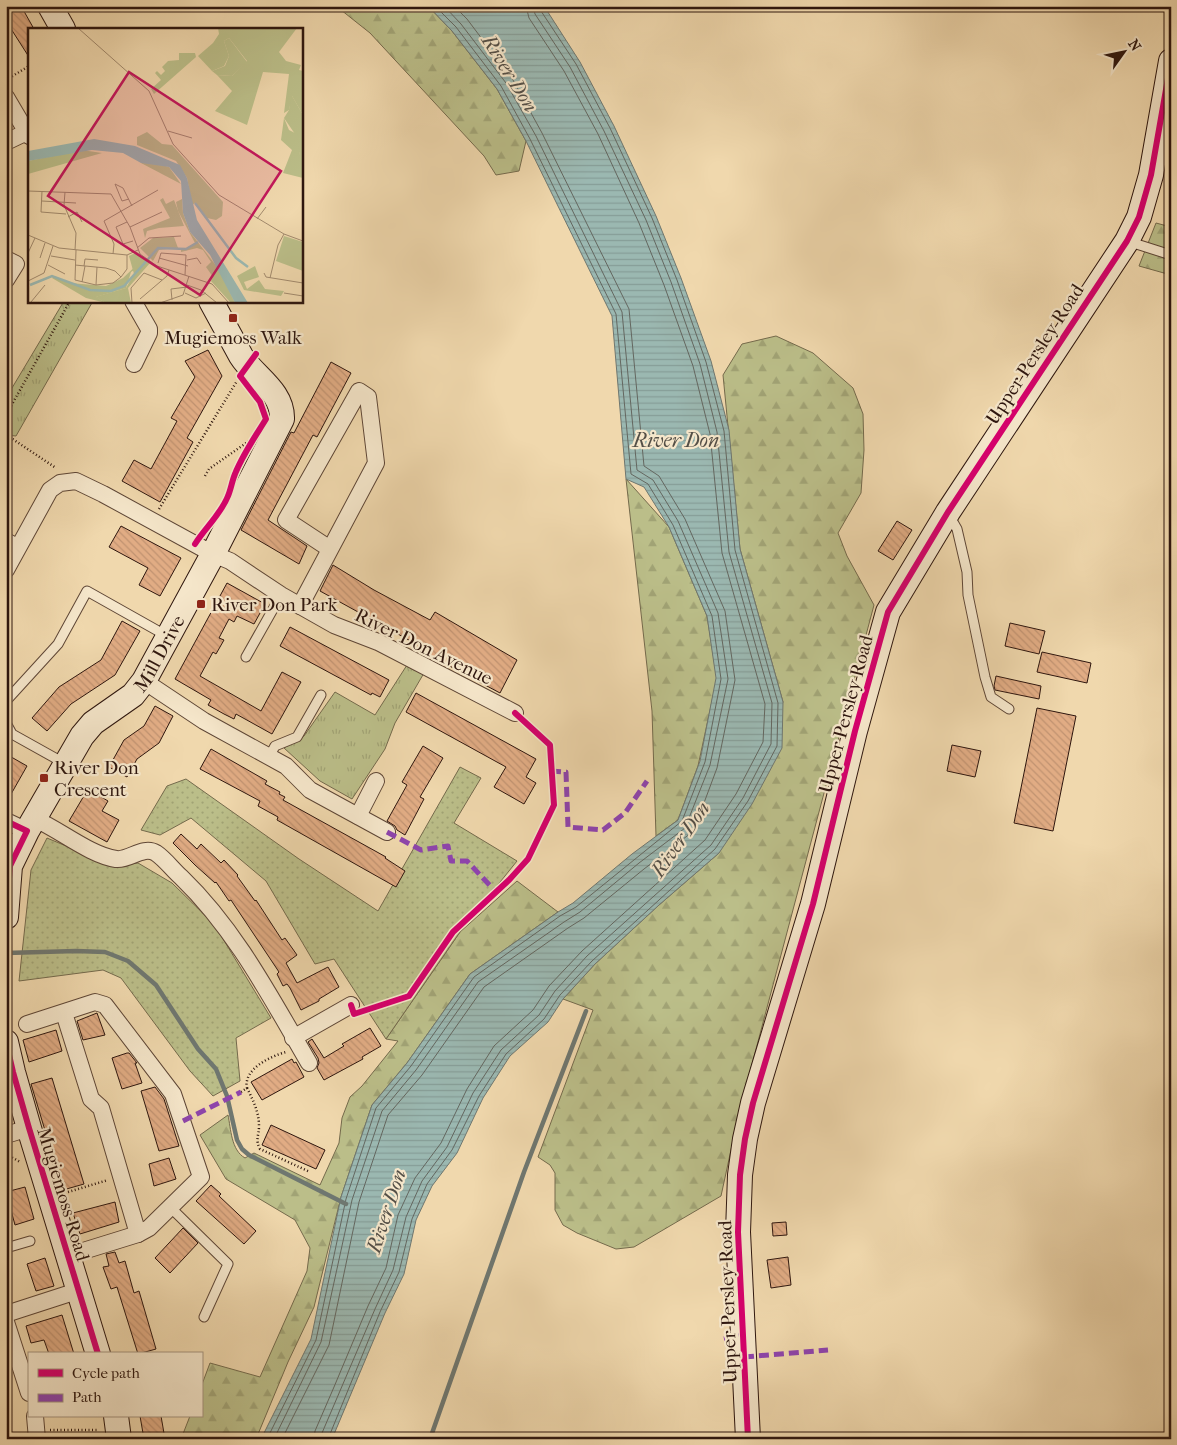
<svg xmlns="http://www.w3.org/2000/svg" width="1177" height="1445" font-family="'IM FELL French Canon',serif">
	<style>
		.grass { fill: url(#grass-tufts); stroke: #746a4c }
		.forest { fill: url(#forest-firs); stroke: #746a4c }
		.park { fill: url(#park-dots); stroke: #746a4c }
		.water { fill: url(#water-rules); stroke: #6f7770 }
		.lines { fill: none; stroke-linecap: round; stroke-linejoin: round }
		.shore { stroke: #646760; stroke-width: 1 }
		.stream { stroke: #6f7770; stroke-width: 4.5 }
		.building { fill: url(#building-back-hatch); stroke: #2e160e }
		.lane-casing { stroke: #5e4636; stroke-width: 11 }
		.street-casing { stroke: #5e4636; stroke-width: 18 }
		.secondary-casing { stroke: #2e160e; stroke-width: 26 }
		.path { stroke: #2e160e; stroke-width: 2.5; stroke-dasharray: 1 2.5; stroke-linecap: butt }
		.lane { stroke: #f5e6ca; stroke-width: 9 }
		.street { stroke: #f5e6ca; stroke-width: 16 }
		.secondary { stroke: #f5e6ca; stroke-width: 24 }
		.quiet { stroke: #8e44ad; stroke-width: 5; stroke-dasharray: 10 5; stroke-linecap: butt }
		.cycleway-casing { stroke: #f5e6ca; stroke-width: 9 }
		.cycleway { stroke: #d6006c; stroke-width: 6 }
		.poi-dot { fill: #8f2418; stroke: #f5e6ca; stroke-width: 2 }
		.labels { text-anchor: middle; stroke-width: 4.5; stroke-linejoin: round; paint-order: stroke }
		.poi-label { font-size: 19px; fill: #2e160e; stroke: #f5e6ca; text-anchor: start }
		.street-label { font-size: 19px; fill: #2e160e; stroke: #f5e6ca }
		.water-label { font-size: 20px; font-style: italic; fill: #544f47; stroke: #f5e6ca }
		.inset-river { fill: none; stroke: #9bb8b1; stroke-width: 2.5 }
		.inset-road { fill: none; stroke: #a28a6d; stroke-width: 1 }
		.view { fill: #c2185b; fill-opacity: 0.15; stroke: #c2185b; stroke-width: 2.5 }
		.inset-edge { fill: none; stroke: #2e160e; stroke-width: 2.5 }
	</style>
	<defs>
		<pattern id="grass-tufts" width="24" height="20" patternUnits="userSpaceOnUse" patternTransform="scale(1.25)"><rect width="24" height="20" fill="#bbbe89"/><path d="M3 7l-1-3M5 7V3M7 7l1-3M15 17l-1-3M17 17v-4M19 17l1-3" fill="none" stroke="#a1a375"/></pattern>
		<pattern id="forest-firs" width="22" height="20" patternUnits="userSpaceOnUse" patternTransform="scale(1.25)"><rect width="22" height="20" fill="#bbbe89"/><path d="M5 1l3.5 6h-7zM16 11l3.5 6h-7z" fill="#a1a375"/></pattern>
		<pattern id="park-dots" width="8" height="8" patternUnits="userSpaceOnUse" patternTransform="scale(1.25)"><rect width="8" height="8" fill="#bbbe89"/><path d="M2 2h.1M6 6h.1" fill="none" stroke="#a1a375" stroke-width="1.8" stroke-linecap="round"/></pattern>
		<pattern id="water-rules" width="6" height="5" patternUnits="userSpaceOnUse" patternTransform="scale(1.25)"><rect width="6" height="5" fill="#9bb8b1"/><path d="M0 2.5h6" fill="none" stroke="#869d97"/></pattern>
		<pattern id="building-back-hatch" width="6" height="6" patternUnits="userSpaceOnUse" patternTransform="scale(1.25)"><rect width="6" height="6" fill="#e1ac84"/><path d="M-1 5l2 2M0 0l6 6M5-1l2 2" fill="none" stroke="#c19371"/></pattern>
	</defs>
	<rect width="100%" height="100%" fill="#f0d8ad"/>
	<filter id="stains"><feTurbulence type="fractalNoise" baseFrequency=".004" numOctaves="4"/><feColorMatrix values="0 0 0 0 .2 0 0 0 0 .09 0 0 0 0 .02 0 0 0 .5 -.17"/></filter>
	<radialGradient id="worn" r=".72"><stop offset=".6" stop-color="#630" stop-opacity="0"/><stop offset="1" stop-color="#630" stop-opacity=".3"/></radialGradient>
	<g class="grass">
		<polygon points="64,301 93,301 16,436 6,435 6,398"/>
		<polygon points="407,665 424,673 395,723 385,749 352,799 320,781 284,748 304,736 335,692 375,715"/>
	</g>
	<g class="forest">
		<polygon points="336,6 428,6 452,31 497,89 526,141 519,171 496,175 484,156 370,33"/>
		<polygon points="1156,223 1171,227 1171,275 1139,266"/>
		<polygon points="776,336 813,353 853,388 863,414 864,450 861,493 838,533 847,556 874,605 739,1113 721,1196 634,1247 616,1249 577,1233 563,1225 555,1210 555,1173 550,1165 538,1157 593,1010 563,999 595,964 659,905 719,853 783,702 740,549 723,375 742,344"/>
		<polygon points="626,479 669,527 707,616 717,678 698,766 678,820 656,836 652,711"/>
		<path d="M517,881L558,912L470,974L407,1063L372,1105L341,1197L314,1307L288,1362L256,1439H181L190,1416H201V1387L210,1363L260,1377L307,1271L310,1248L295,1220L226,1179L200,1135L228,1115C231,1129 231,1150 245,1158L254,1153L320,1185L339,1143L342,1118L350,1097L362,1086L398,1041L386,1039L460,932Z"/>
	</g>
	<g class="park">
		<polygon points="460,767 481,778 454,823 517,861 460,932 386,1039 334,959 315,964 266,881 191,818 160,835 141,830 167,786 186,779 299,859 378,911"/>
		<polygon points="47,838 114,866 138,863 172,883 214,924 271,1018 236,1038 240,1081 213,1096 190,1071 121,978 103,970 19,981 31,870"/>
	</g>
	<polygon class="water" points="428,6 544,6 580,62 614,126 656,216 681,278 711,361 729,430 740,549 783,702 782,748 752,804 719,853 659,905 595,964 563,999 548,1022 510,1056 483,1098 457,1153 432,1186 416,1220 404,1274 385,1313 332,1439 261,1439 311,1339 341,1197 372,1105 407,1063 470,974 558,912 573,903 632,854 678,820 700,761 716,678 707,616 669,527 644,487 626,479 612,316 526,141 497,89 452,31"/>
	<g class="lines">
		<g class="shore">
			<polyline points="267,1439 316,1340 346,1199 376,1108 411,1066 474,977 560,916 576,907 682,821 705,762 721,679 712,616 673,525 648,484 631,474 616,314 530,139 501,86 456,27 435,6"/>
			<polyline points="274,1439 321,1342 352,1200 382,1111 416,1070 478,982 564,922 580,912 639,863 685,828 710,765 728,679 718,613 678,521 653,480 637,470 622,312 536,136 506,83 461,24 444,6"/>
			<polyline points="282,1439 329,1345 359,1202 388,1115 422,1075 484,987 568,928 584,918 644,869 691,833 695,827 717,768 735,680 725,611 685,519 659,476 644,466 629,309 542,133 513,80 467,19 454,6"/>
			<polyline points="314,1439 315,1431 334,1387 368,1306 386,1268 398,1215 415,1178 441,1143 467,1089 494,1046 533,1010 549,986 582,951 705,840 736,794 763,742 765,704 722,553 710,434 693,366 664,285 639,223 598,134 564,71 529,18 526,6"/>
			<polyline points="321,1439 322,1433 375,1309 393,1270 406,1217 422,1181 447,1147 473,1093 501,1050 539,1015 555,991 587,956 711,845 743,798 771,744 772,703 729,552 717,432 700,364 671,282 646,220 604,131 570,67 535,14 533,6"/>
			<polyline points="328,1439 380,1312 399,1272 412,1219 427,1184 452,1150 479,1096 506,1054 544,1019 560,995 592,961 715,849 748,801 777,746 778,703 735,550 724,431 706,362 677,280 652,218 610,128 576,64 541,11 540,6"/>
		</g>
		<g class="stream">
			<polyline points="6,953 76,951 105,952 128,961 156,985 198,1049 216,1069 227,1096 237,1140 242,1149 249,1155 346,1204"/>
			<polyline points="430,1439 524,1172 586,1011"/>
		</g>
	</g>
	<g class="building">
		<polygon points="6,6 21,6 34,29 29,29 29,57 6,21"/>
		<polygon points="208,350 222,376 187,438 193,442 160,502 122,481 134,460 151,469 177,421 171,418 195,377 185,361"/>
		<polygon points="331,362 351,373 317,437 313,435 268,520 307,546 299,564 241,530 291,432 294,433"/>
		<polygon points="897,521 912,530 893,560 878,551"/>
		<polygon points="121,526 181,558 160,596 139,585 148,568 109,547"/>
		<polygon points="333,565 374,590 430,620 435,612 517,660 500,693 414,647 416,644 320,591"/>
		<polygon points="227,583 265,604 254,624 237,616 234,622 229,619 219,638 224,640 216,654 213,652 200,676 261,711 282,672 301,682 272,734 236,714 234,719 224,714 208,705 211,700 175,679"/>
		<polygon points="122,621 140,631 115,675 71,704 47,731 32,718 59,687 101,660"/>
		<polygon points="1010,623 1045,631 1039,654 1005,646"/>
		<polygon points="290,627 389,680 380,697 372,693 371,695 280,646"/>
		<polygon points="1042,652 1091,663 1087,683 1037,672"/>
		<polygon points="996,676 1041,686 1039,699 995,690 994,686"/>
		<polygon points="416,693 536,759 526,777 536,783 524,804 494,787 506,767 406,712"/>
		<polygon points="155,706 173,716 159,743 137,759 127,777 109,767 124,740 144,726"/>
		<polygon points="1037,708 1076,716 1053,831 1014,823"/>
		<polygon points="952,745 981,751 975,777 947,771"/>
		<polygon points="423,746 443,758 420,797 424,799 405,835 397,830 395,826 387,821 407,785 402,782"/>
		<polygon points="211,749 267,781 265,784 280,792 279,794 285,797 283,800 386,857 385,858 405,871 396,887 277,820 278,817 258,806 260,801 200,769"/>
		<polygon points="6,754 27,766 6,803"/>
		<polygon points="88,789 108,801 102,811 119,820 107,842 69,821"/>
		<polygon points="181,834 197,849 201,844 221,863 224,860 238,875 237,876 255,901 256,900 282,940 285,938 297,955 286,963 297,983 328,967 339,987 319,999 319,1001 301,1010 290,988 287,984 283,986 277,974 279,972 231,900 229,901 216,882 215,883 195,865 173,843"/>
		<polygon points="97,1013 105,1035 83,1040 77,1021"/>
		<polygon points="370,1028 381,1046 362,1057 363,1059 324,1080 317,1068 319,1063 318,1058 308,1042 312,1039 324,1058 344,1046 342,1044"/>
		<polygon points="56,1030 62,1051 29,1062 23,1040"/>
		<polygon points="127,1053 129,1053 137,1063 135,1063 142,1083 122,1089 112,1058"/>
		<polygon points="292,1059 294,1063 296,1062 304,1077 262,1100 251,1082"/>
		<polygon points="52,1078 84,1184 63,1190 31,1084"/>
		<polygon points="155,1087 164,1099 179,1146 159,1151 141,1091"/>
		<polygon points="271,1125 325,1150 316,1169 262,1145"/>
		<polygon points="169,1158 176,1179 154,1186 149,1164"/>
		<polygon points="211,1185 221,1194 219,1196 256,1231 244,1244 196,1201"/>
		<polygon points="25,1187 34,1219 15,1225 6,1192"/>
		<polygon points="115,1202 119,1222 80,1234 73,1213"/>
		<polygon points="786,1222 787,1235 773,1236 772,1223"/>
		<polygon points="183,1228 198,1243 170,1273 155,1258"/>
		<polygon points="115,1252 119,1263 125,1261 134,1293 139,1291 156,1349 138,1354 117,1287 111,1289 103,1267 109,1266 106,1254"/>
		<polygon points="788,1257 791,1285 771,1288 767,1260"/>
		<polygon points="45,1258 54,1286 36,1291 27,1264"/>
		<polygon points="62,1315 74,1354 49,1354 44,1340 31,1343 26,1326"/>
		<polygon points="140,1416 161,1416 165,1439 144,1439"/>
	</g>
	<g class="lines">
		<defs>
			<g id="lane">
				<polyline points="1127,241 1171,255"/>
				<polyline points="949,515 957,529 967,572 968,595 985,677 991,697 1009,709"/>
				<polyline points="6,537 20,545"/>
				<polyline points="246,657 281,595"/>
				<polyline points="6,701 58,644 87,591 167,636"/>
				<polyline points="6,723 12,734 64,763"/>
				<polyline points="269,757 275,746 297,737 321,695"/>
				<polyline points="170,1207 228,1264 204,1317"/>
				<polyline points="6,1248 30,1241"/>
			</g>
			<g id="street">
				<polyline points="6,97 29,136"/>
				<polyline points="6,142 29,131"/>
				<polyline points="6,259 16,264 6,280"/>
				<polyline points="133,301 149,329 149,333 134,364"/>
				<polyline points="6,570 50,490 60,483 76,481 103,494 213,554 230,561 281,595 334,625 378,642 515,713"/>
				<polyline points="300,606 376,463 368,397 359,391 286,520 330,549"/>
				<polyline points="144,681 204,721 286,766 310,790 387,832"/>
				<polyline points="358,816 376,781"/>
				<path d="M35,819C60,830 90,855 116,859C129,861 143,845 156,853C165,859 173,870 181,877C236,930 271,998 309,1063"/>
				<polyline points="6,821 27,831"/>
				<polyline points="64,1013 91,1099 101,1108 138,1234"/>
				<polyline points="27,1024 95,1002 105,1005 173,1094 201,1177 149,1228 138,1234 67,1256"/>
				<polyline points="293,1038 351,1005"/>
				<polyline points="6,1135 29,1128"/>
				<polyline points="6,1314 77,1291"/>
				<polyline points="6,1322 29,1393"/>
				<polyline points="35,1416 37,1439"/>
			</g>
			<g id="secondary">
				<polyline points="50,6 63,29"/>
				<path id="s1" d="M6,917L10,866L27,831L82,736L93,723L133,695L144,681L213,554L282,419C283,391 254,377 241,356C231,338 221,319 211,301"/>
				<polyline points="6,1042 13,1072 29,1128 98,1354"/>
				<polyline points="116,1416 119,1439"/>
				<polyline points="748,1439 738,1232 740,1175 745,1139 753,1103 813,904 855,731 888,612 948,512 1127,241 1139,217 1151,175 1171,61"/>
			</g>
		</defs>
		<use href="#lane" class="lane-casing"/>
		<use href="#street" class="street-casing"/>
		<use href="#secondary" class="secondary-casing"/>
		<g class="path">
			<polyline points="6,80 29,66"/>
			<polyline points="6,415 70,301"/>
			<polyline points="6,438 11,438 56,468"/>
			<polyline points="205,476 209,469 249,441"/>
			<polyline points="159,509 237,381"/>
			<path d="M247,1088C253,1100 259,1112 259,1126C259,1136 255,1139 260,1149L310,1172"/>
			<path d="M241,1092L247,1088C243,1069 271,1056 286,1052"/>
			<polyline points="6,1154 20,1162"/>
			<polyline points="68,1192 108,1180"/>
			<polyline points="50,1430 99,1430"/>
		</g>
		<use href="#lane" class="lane"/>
		<use href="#street" class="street"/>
		<use href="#secondary" class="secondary"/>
		<g class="quiet">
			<polyline points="551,771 566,772 568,827 603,830 625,813 647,781"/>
			<polyline points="387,832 421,850 448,846 451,861 467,861 496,892"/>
			<polyline points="183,1121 241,1092"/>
			<polyline points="724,1339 743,1335"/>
			<polyline points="744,1357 828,1350"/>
		</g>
		<defs>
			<g id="cycleway">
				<path d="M195,544C205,528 221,514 228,496C231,489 232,481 235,474C243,454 255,437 266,419L260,402L240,376L256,354"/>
				<polyline points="6,821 27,831 10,866 6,917"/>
				<polyline points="351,1005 354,1014 409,996 453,932 509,880 528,859 554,805 550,745 515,713"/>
				<polyline points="6,1042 13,1072 29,1128 98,1354"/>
				<polyline points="748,1439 738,1232 740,1175 745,1139 753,1103 813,904 855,731 888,612 948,512 1127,241 1139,217 1151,175 1171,61"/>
			</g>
		</defs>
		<use href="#cycleway" class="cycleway-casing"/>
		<use href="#cycleway" class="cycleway"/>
	</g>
	<g class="poi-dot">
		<rect x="228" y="313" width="10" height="10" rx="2.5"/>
		<rect x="196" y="599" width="10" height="10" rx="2.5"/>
		<rect x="39" y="773" width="10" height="10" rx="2.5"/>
	</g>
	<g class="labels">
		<g class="poi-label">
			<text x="233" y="344" text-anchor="middle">Mugiemoss Walk</text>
			<text x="211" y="611">River Don Park</text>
			<text x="54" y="774">River Don<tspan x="54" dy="22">Crescent</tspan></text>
		</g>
		<g class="street-label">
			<text transform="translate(1034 354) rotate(-57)" y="7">Upper Persley Road</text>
			<text transform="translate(424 646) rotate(26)" y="7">River Don Avenue</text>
			<text dy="7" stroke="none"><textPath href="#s1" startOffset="315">Mill Drive</textPath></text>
			<text transform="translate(845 714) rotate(-75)" y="7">Upper Persley Road</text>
			<text transform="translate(64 1194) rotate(73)" y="7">Mugiemoss Road</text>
			<text transform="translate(727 1302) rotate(-92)" y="7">Upper Persley Road</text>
		</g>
		<g class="water-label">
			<text transform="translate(510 73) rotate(58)" y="7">River Don</text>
			<text x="676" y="447">River Don</text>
			<text transform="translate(680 839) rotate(-55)" y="7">River Don</text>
			<text transform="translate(386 1211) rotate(-72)" y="7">River Don</text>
		</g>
	</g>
	<g transform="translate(28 28)">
		<rect width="275" height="275" fill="#f0d8ad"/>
		<path d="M201,10L219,34L204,48L189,47L184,43L197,38L201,28L196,13ZM263,66L275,87V128H272L267,106L256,90L261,82ZM227,238L231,249L216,254L219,261L231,252L237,261L256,263L253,268L216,262L209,248Z" fill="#bbbe89"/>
		<path d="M190,0H269L251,24L258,33L273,37L271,42L275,43V87L264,68L261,82L256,85L261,46L235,44L219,97L187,83L204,63L189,47L204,48L219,33L201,10L196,13L201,28L196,38L184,43L170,28L185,15L191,6ZM151,25H167L168,29L126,66L123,61L133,52L127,45L129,43L133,47L137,43L134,39L140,33L151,32ZM256,90L261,102L269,106L272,127L275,128V150L255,145L264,122L253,112ZM119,104L134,116L144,117L195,174L194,188L188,192L179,190L167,175L164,177L159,150L148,133L109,117V109ZM54,122L74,125L0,146V133ZM121,133L141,139L153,156L113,135ZM154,171L155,185L162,204L190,240L207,275H203L183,253L185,249L178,239L183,234L175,222L169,220L153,224V220L158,221L167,215L150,183L148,174ZM256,208L275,214V243L248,233ZM115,231L120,233L103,244L98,260L68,269L78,275L58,270L24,250L26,248L42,255L78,258L95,250Z" fill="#bbbe89"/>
		<path d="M135,170L138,176L146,172L156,198L131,200L119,203L117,210L115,201L142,190L132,172ZM146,209L150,220L131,222L125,233L112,220L125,210ZM109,224L122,235L100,260L103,275H78L67,269L98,260L106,246L101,228Z" fill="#bbbe89"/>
		<path d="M66,111L107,118L152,137L159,150L169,192L220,275H207L182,227L162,204L155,185L153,153L141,139L113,135L95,125L64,122L0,133V123Z" fill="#9bb8b1"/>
		<path class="inset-river" d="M167,175L208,230L220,239M2,257L24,248L62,262L83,263L96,258L130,220L158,221L170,214"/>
		<path class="inset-road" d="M50,0L121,63L145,116L191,167L256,206L275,213M140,103L164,110M87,156L95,160L104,178M87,156L94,173L101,171M0,163L83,166L102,199L112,226L129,238L184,256L201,275M14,163L13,184L38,186M37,164L36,177L48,205L47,222M14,173L48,175M40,189L49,184L54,194M229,191L238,179M99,194L88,199L95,216L105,213M102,199L134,184M0,207L31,220L99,227L110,222M109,220L121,210L153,208M48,222L47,252L68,257L85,255L93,249L99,241V227M0,225L7,210M85,226L86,216L76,193L130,162M23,228L47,232M12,230L17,215M131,230L160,238M159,232L169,230L173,236M130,235L133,225L158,227L157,247M20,237L37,246M47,237L78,240L87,243L93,249M56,238L57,231L70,232M236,245L238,249L275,255M242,250L250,217L256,206M0,253L16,245L25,218M54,254L57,238M68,257L69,239M159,257L173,262L189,275M157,265L168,270L178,265M256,265L275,268M112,271L139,248L141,242M144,272L143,261L159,259M3,274L17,257M104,275L103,260L116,245L134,252M132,275L155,267L161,248"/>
		<path class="view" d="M101,44L253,143L172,267L20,168Z"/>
		<rect width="275" height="275" class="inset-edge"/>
	</g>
	<rect width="1177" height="1445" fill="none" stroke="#f0d8ad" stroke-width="25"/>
	<rect x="8" y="8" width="1162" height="1430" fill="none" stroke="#2e160e" stroke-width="2.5"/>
	<rect x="12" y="12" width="1152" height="1420" fill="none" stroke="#2e160e"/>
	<rect x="28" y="1352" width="175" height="65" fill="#f5e6ca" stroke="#a5937f"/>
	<rect x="38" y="1369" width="25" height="8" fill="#d6006c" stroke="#a5937f"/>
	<text x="72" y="1378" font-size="15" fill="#2e160e">Cycle path</text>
	<rect x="38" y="1394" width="25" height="8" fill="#8e44ad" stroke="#a5937f"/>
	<text x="72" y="1402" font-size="15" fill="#2e160e">Path</text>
	<g transform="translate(1124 52) rotate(57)" stroke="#f5e6ca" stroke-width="4" paint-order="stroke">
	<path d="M0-4L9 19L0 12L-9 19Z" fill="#2e160e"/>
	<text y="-8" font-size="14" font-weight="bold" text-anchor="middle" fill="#2e160e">N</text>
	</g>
	<rect width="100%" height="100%" filter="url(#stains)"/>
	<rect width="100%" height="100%" fill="url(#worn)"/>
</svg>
